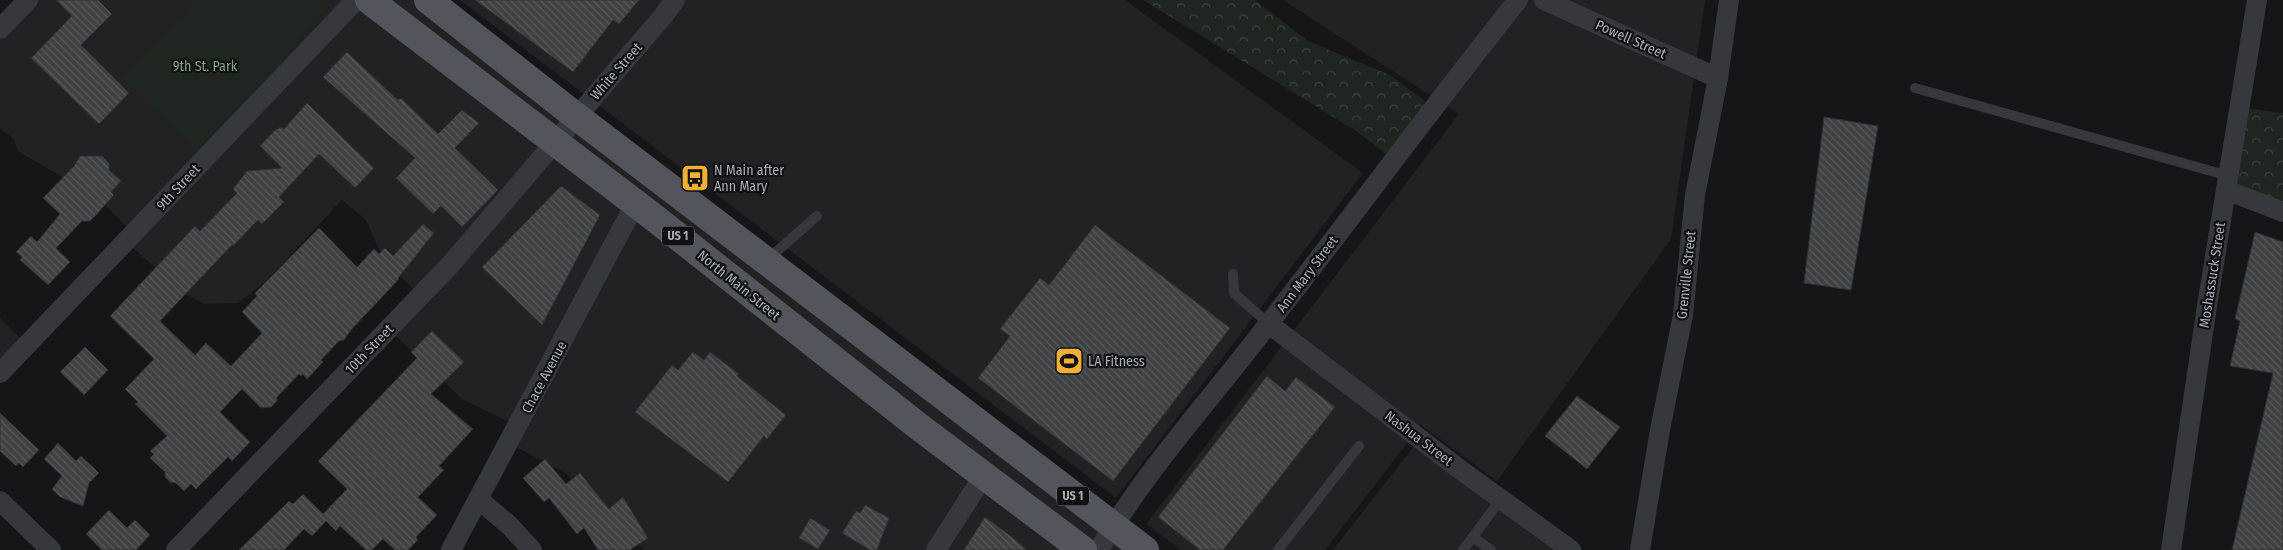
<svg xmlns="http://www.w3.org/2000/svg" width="2283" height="550" font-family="'Fira Sans Condensed',sans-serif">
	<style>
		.built { fill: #222225 }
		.forest { fill: url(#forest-crowns) }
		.park { fill: #1e261f }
		.building { fill: url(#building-back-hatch); stroke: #303034 }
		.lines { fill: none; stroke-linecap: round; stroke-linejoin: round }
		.lane { stroke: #37383d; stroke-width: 10 }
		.street { stroke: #37383d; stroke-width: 20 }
		.primary { stroke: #53555c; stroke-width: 28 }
		.labels { text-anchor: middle; stroke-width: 4.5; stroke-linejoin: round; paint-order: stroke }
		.shield { fill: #111113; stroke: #7b7e86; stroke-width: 1 }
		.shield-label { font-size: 12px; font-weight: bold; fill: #a8adb8 }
		.street-label { font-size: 14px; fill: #a8adb8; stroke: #111113 }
		.park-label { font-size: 14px; fill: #7fa381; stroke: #111113 }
		.poi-label { font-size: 14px; fill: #a8adb8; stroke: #111113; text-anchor: start }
	</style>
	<defs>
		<pattern id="forest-crowns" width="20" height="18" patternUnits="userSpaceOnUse" patternTransform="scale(1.25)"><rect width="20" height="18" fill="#1e261f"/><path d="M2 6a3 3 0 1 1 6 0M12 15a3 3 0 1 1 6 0" fill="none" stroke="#3c433d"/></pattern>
		<pattern id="building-back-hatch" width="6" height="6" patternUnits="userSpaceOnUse" patternTransform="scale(1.25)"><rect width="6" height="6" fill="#404145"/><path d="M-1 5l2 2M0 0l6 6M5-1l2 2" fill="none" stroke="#595a5e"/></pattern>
	</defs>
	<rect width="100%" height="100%" fill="#161618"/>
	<g class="built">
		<polygon points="16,0 427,0 1148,550 644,550 564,472 504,441 509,422 462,399 391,331 417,293 384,260 366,220 342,200 265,282 238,303 204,304 185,294 131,246 133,233 98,198 18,151 14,139 0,129 0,17"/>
		<polygon points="460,0 1125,0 1363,173 1116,498"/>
		<polygon points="1283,0 1705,0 1671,239 1497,481 1421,425 1325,550 1181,550 1146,524 1459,114"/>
		<polygon points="0,318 20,338 0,358"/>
		<polygon points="1415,445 1556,550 1333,550"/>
	</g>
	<g class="forest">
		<polygon points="1143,0 1255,0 1308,41 1390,75 1434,108 1394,160 1356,131"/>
		<polygon points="2244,108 2283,113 2283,211 2232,191"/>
	</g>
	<polygon class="park" points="196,0 318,0 328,9 197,150 121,79"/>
	<g class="building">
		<polygon points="56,0 98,0 112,14 81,45 129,93 99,124 31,58 72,16"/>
		<polygon points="475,0 639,0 619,24 613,20 573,72"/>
		<polygon points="347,52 398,100 401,98 438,134 462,110 479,123 455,148 498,190 462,227 441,206 433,214 396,178 415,158 323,77"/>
		<polygon points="307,103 374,168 355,188 319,154 279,197 284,202 262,224 258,220 233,246 232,245 160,321 195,355 206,343 231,366 262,333 242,312 257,296 255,293 319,228 357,267 374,249 379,254 385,248 393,256 423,224 434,233 398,278 399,279 351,330 344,340 339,341 321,360 323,362 307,379 303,374 301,376 299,374 277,397 277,401 271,407 261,408 242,389 220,412 250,442 232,461 228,457 196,489 191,484 184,491 176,483 170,482 165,477 165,472 150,458 154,454 150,451 167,436 135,404 138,402 125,389 154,359 110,316 195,226 200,231 237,193 233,189 247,171 282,168 260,146 274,131 281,127 284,129"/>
		<polygon points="1824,117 1878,126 1851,290 1804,283"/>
		<polygon points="80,156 102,156 109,163 109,170 121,181 111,192 114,195 96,215 90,221 82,221 56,248 70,262 48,285 20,260 22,257 16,252 31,236 37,242 60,214 43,198 74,166"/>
		<polygon points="561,186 600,215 542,325 482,267"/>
		<polygon points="1095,225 1230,328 1113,481 978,378 1010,336 1000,329 1040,278 1049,285"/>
		<polygon points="2255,232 2283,242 2283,550 2232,550 2273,373 2230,366 2240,321 2235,319"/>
		<polygon points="432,331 464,362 431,394 473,429 439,466 444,470 418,497 437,515 416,537 418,540 408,550 395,550 383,539 372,550 366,550 340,526 336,531 326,521 312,536 304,529 284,550 239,550 289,501 293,504 303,494 323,514 347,489 318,461 417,358 411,352"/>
		<polygon points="85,347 108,370 84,395 60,372"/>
		<polygon points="693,352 704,360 710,352 739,374 737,376 786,415 767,439 764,436 728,482 635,412 672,365 678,370"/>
		<polygon points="1267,376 1285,391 1296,377 1335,407 1223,550 1200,550 1158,517"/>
		<polygon points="1577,396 1620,427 1587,469 1545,436"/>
		<polygon points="0,413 39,450 23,467 19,463 16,466 0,451"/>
		<polygon points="58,443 76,461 81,456 99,473 89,483 83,506 60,497 52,489 62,476 44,459"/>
		<polygon points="545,459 566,484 580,473 609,509 623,497 648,538 630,550 598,550 584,528 577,534 549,498 544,502 523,478"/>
		<polygon points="865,505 889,518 877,550 870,550 842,533 856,511 860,513"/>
		<polygon points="109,510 127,528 135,520 150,535 136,550 102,550 86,534"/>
		<polygon points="985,517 1012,537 1027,550 964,550"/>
		<polygon points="810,518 830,530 818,549 799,538"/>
	</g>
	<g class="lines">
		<g class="lane">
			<polyline points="1915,88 2229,176"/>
			<polyline points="767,260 817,216"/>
			<polyline points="1233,274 1234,293 1269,324"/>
			<polyline points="1473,537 1491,550"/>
			<polyline points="1278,550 1359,446"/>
			<polyline points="1463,550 1501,499"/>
		</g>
		<g class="street">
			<polyline points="1544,0 1718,78"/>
			<polyline points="0,29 28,0"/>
			<polyline points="2226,190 2283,212"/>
			<polyline points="1269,324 1458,468 1571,550"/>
			<polyline points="0,373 356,0"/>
			<polyline points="478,499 509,525 532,550"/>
			<polyline points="0,501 51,550"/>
			<polyline points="176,550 450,265 664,15 675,0"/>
			<polyline points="451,550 635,204"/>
			<polyline points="936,550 984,475"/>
			<path d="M1099,550C1147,468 1212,398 1269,323C1353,216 1433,106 1518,0"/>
			<polyline points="1640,550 1660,430 1683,315 1695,195 1718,78 1729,0"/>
			<polyline points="2171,550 2207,306 2257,0"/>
		</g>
		<g class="primary">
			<polyline points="369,0 652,216 918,426 1083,550"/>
			<polyline points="428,0 568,110 1145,550"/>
		</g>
	</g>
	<defs>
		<symbol id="bus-square" viewBox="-11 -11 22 22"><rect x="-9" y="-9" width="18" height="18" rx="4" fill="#f2b134" stroke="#111113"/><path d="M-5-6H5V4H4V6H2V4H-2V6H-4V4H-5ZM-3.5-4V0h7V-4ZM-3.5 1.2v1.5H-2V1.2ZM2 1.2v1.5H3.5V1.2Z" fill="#111"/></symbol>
		<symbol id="stadium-square" viewBox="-11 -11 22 22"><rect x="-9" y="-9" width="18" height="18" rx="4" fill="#f2b134" stroke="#111113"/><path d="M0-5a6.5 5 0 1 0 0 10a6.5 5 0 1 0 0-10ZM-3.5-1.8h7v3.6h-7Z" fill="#111"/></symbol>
	</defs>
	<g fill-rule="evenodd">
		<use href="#bus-square" x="679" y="162" width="32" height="32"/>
		<use href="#stadium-square" x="1053" y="345" width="32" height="32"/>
	</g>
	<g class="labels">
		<g class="shield">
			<rect x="662" y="226.5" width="32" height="19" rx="4"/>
			<rect x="1057" y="486.5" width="32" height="19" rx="4"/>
		</g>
		<g class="shield-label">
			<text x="678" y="240">US 1</text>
			<text x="1073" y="500">US 1</text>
		</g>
		<g class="street-label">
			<text transform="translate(1631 39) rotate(24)" y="5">Powell Street</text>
			<text transform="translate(616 71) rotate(-49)" y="5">White Street</text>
			<text transform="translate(178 187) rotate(-47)" y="5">9th Street</text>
			<text transform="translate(1307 274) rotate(-53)" y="5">Ann Mary Street</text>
			<text transform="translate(1686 275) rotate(-84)" y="5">Grenville Street</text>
			<text transform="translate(2212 275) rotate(-81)" y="5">Moshassuck Street</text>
			<text transform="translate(739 285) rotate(39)" y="5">North Main Street</text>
			<text transform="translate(369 349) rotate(-46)" y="5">10th Street</text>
			<text transform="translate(544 377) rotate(-62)" y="5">Chace Avenue</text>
			<text transform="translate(1419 438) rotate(37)" y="5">Nashua Street</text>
		</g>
		<g class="park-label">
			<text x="205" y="71">9th St. Park</text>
		</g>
		<g class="poi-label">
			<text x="714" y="175">N Main after<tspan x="714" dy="16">Ann Mary</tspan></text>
			<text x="1088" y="366">LA Fitness</text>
		</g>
	</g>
</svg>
